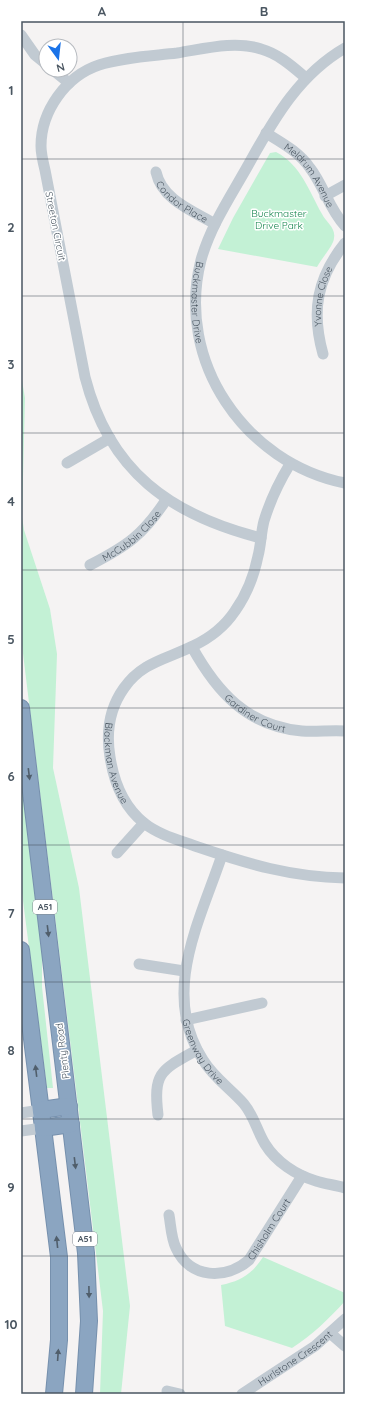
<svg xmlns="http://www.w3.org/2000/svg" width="366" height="1415" font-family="Quicksand,sans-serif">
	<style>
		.green { fill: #c3f1d5 }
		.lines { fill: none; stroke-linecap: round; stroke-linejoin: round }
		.highway-casing { stroke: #7690ad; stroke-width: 18 }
		.minor { stroke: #c1cad2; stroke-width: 11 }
		.highway { stroke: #8ba5c1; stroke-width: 16 }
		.oneway { fill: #505e6b }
		.grid { fill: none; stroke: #4a5661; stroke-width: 1; stroke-opacity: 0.55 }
		.labels { text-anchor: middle; stroke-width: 3; stroke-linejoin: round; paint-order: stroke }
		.shield { fill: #fff; stroke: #808990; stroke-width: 1 }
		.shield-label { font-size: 9px; font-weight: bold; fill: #4a5661 }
		.street-label { font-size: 10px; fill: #4a5661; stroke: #fff }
		.park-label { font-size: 10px; fill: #17864f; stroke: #fff }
		.neatline { fill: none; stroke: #4a5661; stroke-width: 1.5 }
		.grid-label { font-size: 13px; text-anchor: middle; font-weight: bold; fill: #4a5661 }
	</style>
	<rect width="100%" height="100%" fill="#f5f3f3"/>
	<g class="green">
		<path d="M276,152C301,165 309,191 322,214C326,222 336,228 334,238C334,245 321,259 317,267L218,249L233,218L270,153Z"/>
		<polygon points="21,375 25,398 22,517 24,530 50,609 57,654 53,768 79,888 130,1306 121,1394 100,1394 103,1311 21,637"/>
		<polygon points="21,777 42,947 42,987 53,1088 47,1088 21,885"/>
		<path d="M263,1257L345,1293V1301C329,1319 312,1335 292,1348L225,1326L221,1285C241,1281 252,1274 263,1257Z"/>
	</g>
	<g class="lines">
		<defs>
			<g id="highway">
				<polyline points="21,708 86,1253 89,1321 84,1394"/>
				<polyline points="21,950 59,1257 59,1340 54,1394"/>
				<polyline points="41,1110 69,1106"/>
				<polyline points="43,1128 71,1124"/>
			</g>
		</defs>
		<use href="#highway" class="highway-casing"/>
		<g class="minor">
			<polyline points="21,35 35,55 46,64"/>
			<path id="s1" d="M345,48C300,74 275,117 251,160C233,193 211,224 201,260C175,361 245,463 345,483"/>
			<polyline points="53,70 69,83"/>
			<path id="s2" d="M266,133C282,143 299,152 310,168C324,186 329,209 345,226"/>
			<path id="s3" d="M156,172C162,200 193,211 215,224"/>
			<polyline points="325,196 345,185"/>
			<path id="s4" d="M323,354C311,311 317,278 345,243"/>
			<polyline points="67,463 110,438"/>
			<path id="s5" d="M290,464C279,482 270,501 264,521C261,532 261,545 258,556C254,576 247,594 235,611C225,626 210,638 193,646C167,659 142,662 124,688C109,709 106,733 110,757C114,783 123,806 144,823C159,835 179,840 198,847C248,864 291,877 345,878"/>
			<path d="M261,538C170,515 109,471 85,377L45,170C43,162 41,154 41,146C41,111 66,76 99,65C124,57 152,56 177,53C203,49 235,40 261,49C279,54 293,67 306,78"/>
			<path id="s6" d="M90,565C127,546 143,535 166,500"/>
			<path id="s7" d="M192,647C217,692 247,726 302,731C316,732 331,730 345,731"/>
			<polyline points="117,853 144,823"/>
			<path id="s8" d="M222,855C200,921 160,993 203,1060C214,1078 231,1089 244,1104C254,1116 257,1131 265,1144C276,1162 296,1175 316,1181C325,1184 336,1185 345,1188"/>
			<polyline points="139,964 184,971"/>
			<polyline points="186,1020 262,1003"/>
			<polyline points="21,1113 41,1110"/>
			<path d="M158,1115C153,1072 161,1070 197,1050"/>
			<polyline points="21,1131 43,1128"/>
			<path id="s9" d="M169,1215C171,1226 171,1238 176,1248C190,1279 226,1280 249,1260L302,1176"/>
			<polyline points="330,1333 345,1346"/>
			<polyline points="167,1391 180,1394"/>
			<path id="s10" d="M242,1394L315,1346L345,1319"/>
		</g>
		<use href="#highway" class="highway"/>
	</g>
	<defs><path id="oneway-solid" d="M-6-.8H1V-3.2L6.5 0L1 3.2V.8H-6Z"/></defs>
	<g class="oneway">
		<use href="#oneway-solid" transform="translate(29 774) rotate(83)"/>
		<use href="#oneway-solid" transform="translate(48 931) rotate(83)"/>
		<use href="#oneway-solid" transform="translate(36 1071) rotate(-97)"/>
		<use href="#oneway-solid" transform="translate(75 1163) rotate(83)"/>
		<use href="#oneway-solid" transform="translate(57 1242) rotate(-96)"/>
		<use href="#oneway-solid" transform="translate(89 1292) rotate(89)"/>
		<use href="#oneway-solid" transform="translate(58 1355) rotate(-86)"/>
	</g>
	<path class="grid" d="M183,21V1394M21,159H345M21,296H345M21,433H345M21,570H345M21,708H345M21,845H345M21,982H345M21,1119H345M21,1256H345"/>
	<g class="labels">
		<g class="shield">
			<rect x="33" y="900" width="24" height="14" rx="3"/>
			<rect x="73" y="1232" width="24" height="14" rx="3"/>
		</g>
		<g class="shield-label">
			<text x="45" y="910">A51</text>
			<text x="85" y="1242">A51</text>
		</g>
		<g class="street-label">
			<text dy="4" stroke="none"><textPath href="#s2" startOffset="62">Meldrum Avenue</textPath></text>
			<text dy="4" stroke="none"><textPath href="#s3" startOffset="41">Condor Place</textPath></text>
			<text transform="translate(56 226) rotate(79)" y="4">Streeton Circuit</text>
			<text dy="4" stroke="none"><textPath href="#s4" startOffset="59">Yvonne Close</textPath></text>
			<text dy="4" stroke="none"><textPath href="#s1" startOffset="303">Buckmaster Drive</textPath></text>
			<text dy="4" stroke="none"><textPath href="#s6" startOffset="51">McCubbin Close</textPath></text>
			<text dy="4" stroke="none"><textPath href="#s7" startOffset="94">Gardiner Court</textPath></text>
			<text dy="4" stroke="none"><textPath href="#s5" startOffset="375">Blackman Avenue</textPath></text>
			<text dy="4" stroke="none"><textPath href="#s8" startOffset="207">Greenway Drive</textPath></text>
			<text transform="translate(62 1051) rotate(-97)" y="4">Plenty Road</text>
			<text dy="4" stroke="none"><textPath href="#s9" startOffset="157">Chisholm Court</textPath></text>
			<text dy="4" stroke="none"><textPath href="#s10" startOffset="64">Hurlstone Crescent</textPath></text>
		</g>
		<g class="park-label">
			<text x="279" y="217">Buckmaster<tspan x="279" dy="12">Drive Park</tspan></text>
		</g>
	</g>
	<rect width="366" height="1415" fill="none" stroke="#ffffff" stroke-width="44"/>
	<g transform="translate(58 58) rotate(165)"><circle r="19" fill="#ffffff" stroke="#b7bbc0"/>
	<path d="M0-3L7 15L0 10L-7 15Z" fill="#1a73e8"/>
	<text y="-6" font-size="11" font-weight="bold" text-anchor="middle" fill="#4a5661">N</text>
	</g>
	<rect x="22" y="22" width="322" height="1371" class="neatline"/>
	<g class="grid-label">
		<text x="102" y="16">A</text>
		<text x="264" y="16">B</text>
		<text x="11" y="95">1</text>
		<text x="11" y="232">2</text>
		<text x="11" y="369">3</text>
		<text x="11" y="506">4</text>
		<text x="11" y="644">5</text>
		<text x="11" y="781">6</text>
		<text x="11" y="918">7</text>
		<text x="11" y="1055">8</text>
		<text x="11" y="1192">9</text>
		<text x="11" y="1329">10</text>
	</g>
</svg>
